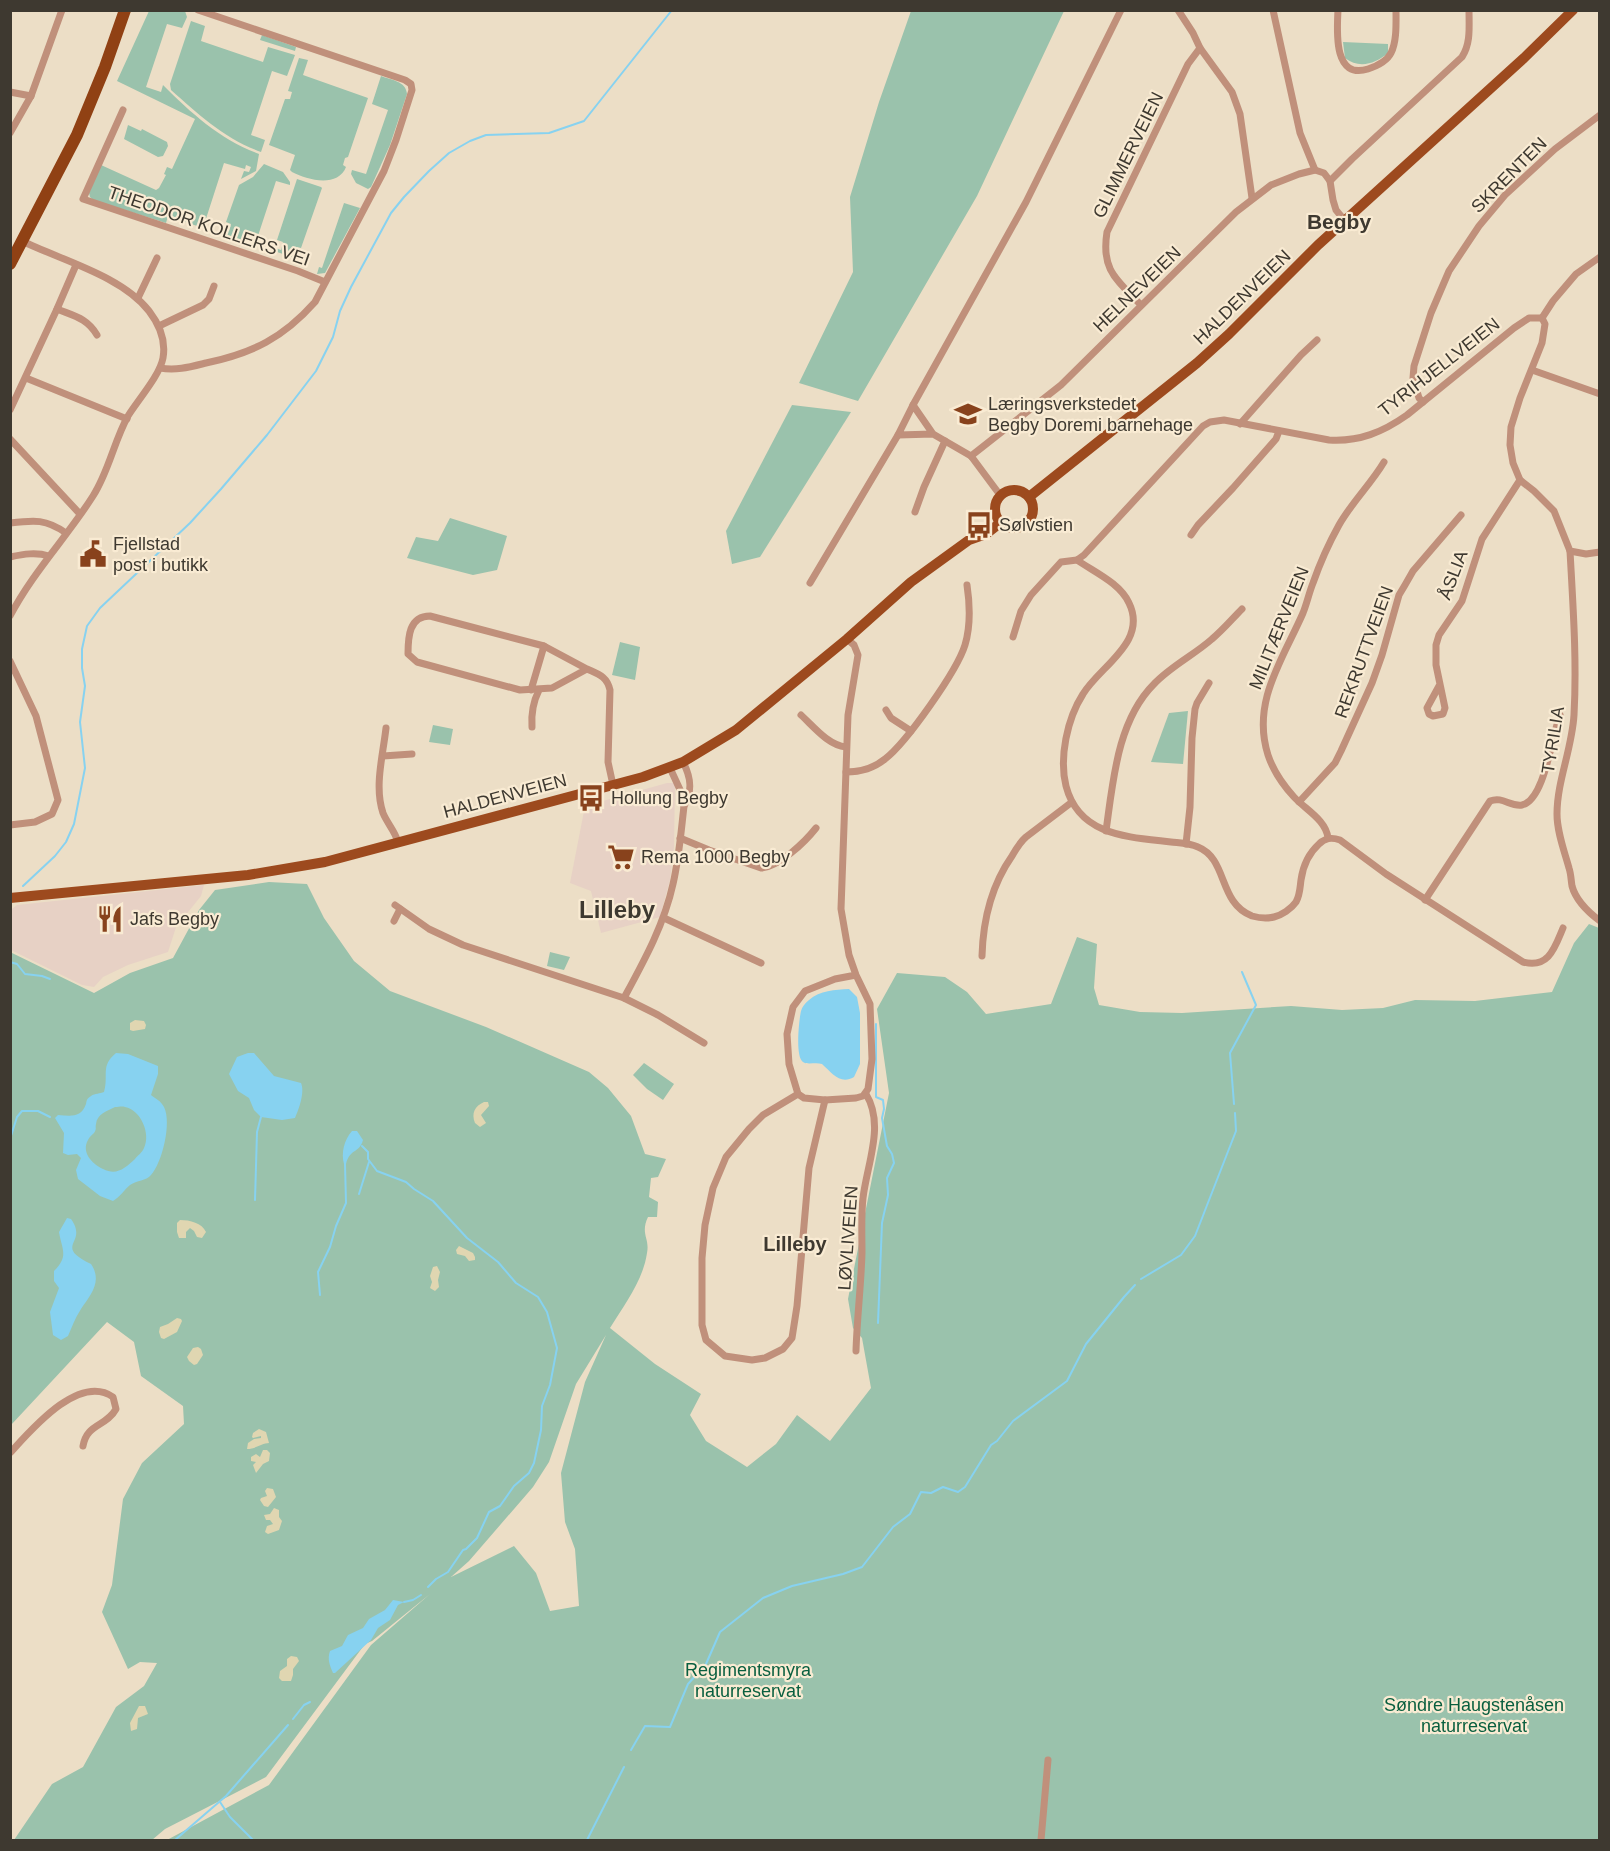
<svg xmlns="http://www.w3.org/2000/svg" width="1610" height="1851" font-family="Arial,sans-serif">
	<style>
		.commercial { fill: #e7d1c5 }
		.green { fill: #9ac2ac; fill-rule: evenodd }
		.sand { fill: #e0d6b1 }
		.water { fill: #87d2f0; fill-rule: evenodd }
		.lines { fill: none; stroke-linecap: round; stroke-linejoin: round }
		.stream { stroke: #87d2f0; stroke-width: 2 }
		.minor { stroke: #c0907b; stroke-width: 7 }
		.primary { stroke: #9d4a1e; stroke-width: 10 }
		.trunk { stroke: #904114; stroke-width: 12 }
		.labels { text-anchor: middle; stroke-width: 4.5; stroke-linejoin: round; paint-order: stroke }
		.street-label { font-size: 18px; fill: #3e3930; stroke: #f9ebd3 }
		.poi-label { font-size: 18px; fill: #3e3930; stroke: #f9ebd3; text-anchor: start }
		.park-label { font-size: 18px; fill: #095f3f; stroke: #f9ebd3 }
		.neighbourhood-label { font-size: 20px; font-weight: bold; fill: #3e3930; stroke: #f9ebd3 }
		.quarter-label { font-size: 21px; font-weight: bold; fill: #3e3930; stroke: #f9ebd3 }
		.district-label { font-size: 24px; font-weight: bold; fill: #3e3930; stroke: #f9ebd3 }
	</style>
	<rect width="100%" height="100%" fill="#ecdec6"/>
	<g class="commercial">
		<polygon points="667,783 675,783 674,847 670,880 660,917 601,933 591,891 570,883 585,806"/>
		<polygon points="204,885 201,896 176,927 168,952 128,965 103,977 94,987 82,985 11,950 11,910 17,905"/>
	</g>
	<g class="green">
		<path d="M149,11H185L187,17L182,28L167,24L146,87L161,92L163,85C192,114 221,140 259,154L256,171L241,179L244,171L249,172L251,167L246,165L245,169L224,163L203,228L168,216L166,223L93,200L90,197L89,193L101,165L156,190L159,188L166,175L164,174L167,167L172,169L195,119L117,81Z"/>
		<polygon points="911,11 1064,11 977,196 858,401 799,383 853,272 850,197 879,102"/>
		<path d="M191,21L205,26L201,41L263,62L268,47L295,55L287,76L272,71L251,135L265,140L261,152C225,139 199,115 171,90L170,84Z"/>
		<polygon points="262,35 296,47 295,51 260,40"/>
		<path d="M1343,42L1388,44V53C1375,64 1359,69 1345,58Z"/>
		<path d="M299,58L308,60L303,75L368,98L348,157L345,158L343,165L346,167C338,188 307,180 292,172L290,170L295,155L269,145L285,99H290L292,92L288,91Z"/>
		<path d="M381,76C391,80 406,81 407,94L390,145L371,187L368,189L356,183L351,174L352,170L366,174L388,110L372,104Z"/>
		<polygon points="128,125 141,131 142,129 167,142 168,146 163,156 158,157 124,139"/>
		<polygon points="264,164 283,172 290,182 290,185 276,181 255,245 222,234 223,231 229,231 231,224 226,222 239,185 253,177"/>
		<polygon points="297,179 321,187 322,188 301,248 297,247 295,254 299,256 298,259 274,251 275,248 281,250 283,242 277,240"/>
		<polygon points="344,203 360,208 325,273 317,274 319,267 322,268"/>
		<polygon points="792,405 851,412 760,557 732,564 726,531"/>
		<polygon points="450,518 507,536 497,570 473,575 407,558 416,537 438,541"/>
		<polygon points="620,642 640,647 635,680 612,675"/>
		<polygon points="1188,711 1183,764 1151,762 1169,713"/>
		<polygon points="433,725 453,729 450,745 429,742"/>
		<path d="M269,882L307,884L324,918L354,961L390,991L486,1027L589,1072L608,1088L631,1116L645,1154L666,1159L658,1177L651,1178L649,1197L658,1202L657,1217H648C640,1234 650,1238 647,1253C643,1281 624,1305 610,1328L655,1364L701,1394L690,1415L706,1441L747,1467L776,1444L797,1415L830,1441L871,1388L862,1338L853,1328L848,1299L889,1093L877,1009L897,973L945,977L967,992L986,1014L1051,1004L1077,937L1097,944L1094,988L1099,1005L1140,1012L1182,1013L1291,1006L1342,1010L1383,1008L1415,1000L1475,1001L1552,992L1574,943L1589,924L1599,928V1840H167L269,1785L371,1645L430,1594L372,1641L365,1644L266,1777L165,1829L152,1840H14L52,1784L83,1767L116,1707L144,1686L157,1663L140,1662L128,1669L102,1612L112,1585L123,1499L142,1463L184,1424L183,1406L141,1376L134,1342L107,1322L11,1425L10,952L94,993L130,973L173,958L199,910L215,890ZM606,1335L585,1382L561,1473L565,1522L575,1549L579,1606L550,1611L536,1573L514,1546L451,1577L469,1561L533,1487L549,1462L576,1384Z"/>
		<polygon points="550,952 570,957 564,970 547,966"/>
		<polygon points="644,1063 674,1084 663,1100 647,1089 633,1075"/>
	</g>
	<g class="sand">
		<polygon points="135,1020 144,1021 146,1025 145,1029 133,1031 130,1030 130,1023"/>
		<path d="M484,1102H488L489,1106L481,1115L486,1123L480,1127L475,1123C471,1113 475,1106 484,1102Z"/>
		<path d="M180,1220C190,1220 202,1223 206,1232L202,1238L197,1237L194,1231L190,1228L186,1232V1238H179L177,1232V1223Z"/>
		<polygon points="459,1246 473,1253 475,1257 475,1260 469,1261 465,1256 457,1254 456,1250"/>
		<polygon points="437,1266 440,1272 438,1280 439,1287 435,1291 430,1288 432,1282 430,1276 433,1267"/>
		<polygon points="177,1318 181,1319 182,1321 177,1332 164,1339 161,1338 159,1332 160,1327 168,1324"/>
		<polygon points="198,1347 201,1349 203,1355 197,1364 194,1365 189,1361 187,1357 193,1348"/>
		<path d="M259,1429L266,1432L269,1443C262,1443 256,1449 247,1449L248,1443L254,1439L261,1438V1436L253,1438L252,1437L253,1433Z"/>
		<polygon points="263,1450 267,1450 270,1453 269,1461 263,1464 256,1473 253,1465 256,1462 251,1461 251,1457 256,1454 260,1457"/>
		<polygon points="267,1488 273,1489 276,1497 268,1507 264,1506 260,1500 261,1498 267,1496 265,1491"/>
		<polygon points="274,1508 279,1510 279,1517 282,1521 279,1530 268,1534 265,1532 267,1526 273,1524 270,1520 266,1520 264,1515 270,1514"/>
		<polygon points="291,1656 297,1657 299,1661 293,1669 293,1675 291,1681 282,1681 279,1678 280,1671 287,1666 287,1659"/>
		<polygon points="139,1706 145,1706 148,1714 138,1718 137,1729 131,1731 130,1723"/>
	</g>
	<g class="water">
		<path d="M849,989L857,997L860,1013V1064L854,1077C840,1085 832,1073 822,1064C816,1062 807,1065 803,1062C795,1057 799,1020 801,1011C802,1007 805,1003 809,1000C820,990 835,990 849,989Z"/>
		<path d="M116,1053L128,1054L158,1066V1074L151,1095C156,1099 161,1101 164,1107C172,1123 162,1163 151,1175C146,1181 137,1180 130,1185C124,1190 120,1197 113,1201L100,1196L78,1179L76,1170L81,1158L77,1154L68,1155L63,1153L64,1133L55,1118L58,1115C71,1116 81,1118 86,1104C87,1099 87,1099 91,1096C95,1093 100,1094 104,1092C109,1075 100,1066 116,1053ZM115,1107C119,1107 122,1106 125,1107C141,1110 151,1134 144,1148C142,1153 138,1155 135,1159C125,1168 117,1176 103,1169C92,1164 81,1152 88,1140C89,1137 92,1135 94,1133C97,1128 95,1129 96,1124C97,1114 107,1111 115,1107Z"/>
		<path d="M248,1053H254L274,1076L301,1083C305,1092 299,1109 295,1118L282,1120L261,1117L254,1110L249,1098L238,1091L229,1074L237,1057Z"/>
		<path d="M352,1131H357L363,1140C359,1154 350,1148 346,1164H344C341,1153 344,1140 352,1131Z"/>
		<path d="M67,1218L71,1219C89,1244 52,1245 91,1264C103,1282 90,1295 81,1309C75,1318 72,1327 68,1336L61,1340L53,1335L50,1312L59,1288L54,1281V1271C69,1256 62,1250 59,1232Z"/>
		<path d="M393,1600L404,1602L398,1605L390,1620L378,1628L371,1640L335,1673H333C330,1666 327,1659 330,1651L342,1646L348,1635L363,1628L369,1619L385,1610Z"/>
	</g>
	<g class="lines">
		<g class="stream">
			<polyline points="23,886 55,856 66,842 74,824 85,768 80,722 85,686 82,668 82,649 87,626 100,608 190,523 221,489 267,435 316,371 333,337 340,311 351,287 391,213 404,197 429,171 449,153 470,141 486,135 549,133 584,121 672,10"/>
			<polyline points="10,962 17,964 25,974 42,976 50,979"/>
			<polyline points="876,1024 876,1097 883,1100 884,1109 882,1118 887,1146 892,1154 894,1163 887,1178 888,1195 882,1223 878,1323"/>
			<polyline points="1234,1104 1230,1053 1256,1005 1242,972"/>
			<polyline points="10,1139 17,1117 22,1111 38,1111 50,1117"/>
			<polyline points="362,1146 368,1152 368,1159 377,1171 406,1182 414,1189 433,1201 467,1238 498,1262 516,1283 538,1297 547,1312 557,1348 550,1385 542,1406 541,1430 534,1463 529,1473 514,1486 500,1506 489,1512 477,1538 466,1549 463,1550 448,1572 436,1579 428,1587"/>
			<polyline points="359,1194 369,1162"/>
			<polyline points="255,1200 257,1132 261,1117"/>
			<polyline points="1141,1279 1181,1255 1195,1236 1236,1131 1235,1113"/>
			<polyline points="320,1295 318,1272 330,1247 336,1226 346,1203 345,1164"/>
			<polyline points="404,1602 413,1600 421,1595"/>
			<polyline points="293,1719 304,1705 310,1702"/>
			<polyline points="631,1750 645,1726 670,1727 688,1684 706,1664 720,1632 763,1598 792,1586 843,1574 862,1567 893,1527 910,1514 921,1492 931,1493 943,1487 958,1492 965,1487 991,1445 997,1441 1013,1421 1067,1381 1086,1344 1124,1297 1135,1285"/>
			<polyline points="220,1802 230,1817 253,1840"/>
			<polyline points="175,1840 226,1796 288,1725"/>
			<polyline points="587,1840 624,1767"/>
		</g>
		<g class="minor">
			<polyline points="1178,10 1193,33 1200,48 1232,92 1240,114 1252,198"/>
			<polyline points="1273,10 1300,133 1315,170"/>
			<path d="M1338,10C1337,31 1333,80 1368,69C1377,66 1387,61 1391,53C1397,41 1396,23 1396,10"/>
			<polyline points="10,92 31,96"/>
			<polyline points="123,110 83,199 298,271 325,282"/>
			<polyline points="10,133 31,96 62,10"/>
			<path d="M1330,181L1352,159L1462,57C1471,43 1469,27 1469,10"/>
			<polyline points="138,298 157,258"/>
			<path d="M1141,305C1116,279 1101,270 1107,232L1188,64L1200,48"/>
			<path d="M57,309C74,316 87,318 97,335"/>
			<polyline points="1542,318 1545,324 1542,343 1520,398 1511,427 1510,445 1513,463 1520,480 1534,491 1554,511 1570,551 1586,554 1600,552"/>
			<polyline points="1542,318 1553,301 1576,274 1600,257"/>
			<polyline points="159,326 203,305 209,299 214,286"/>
			<path d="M160,368C176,371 190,367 206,363C253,353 283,338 315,302L384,171L396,140L412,90L411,84L405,80L198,10"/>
			<polyline points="1532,370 1600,394"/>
			<polyline points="26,378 127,419"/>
			<polyline points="1423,402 1419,398 1413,378 1414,366 1431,313 1449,271 1479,226 1505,195 1555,149 1600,115"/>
			<polyline points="913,405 1026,202 1121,10"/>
			<polyline points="10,410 57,309 76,265"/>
			<polyline points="1240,424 1301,355 1317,340"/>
			<polyline points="933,434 898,435 913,405 933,434 971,456 1000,495"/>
			<polyline points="10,439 80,514"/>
			<polyline points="971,456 1061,385 1236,212 1271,185 1299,174 1315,170 1324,173 1330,181 1333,200 1336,210 1345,221"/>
			<polyline points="915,512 924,487 945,441"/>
			<path d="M10,523C35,520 46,519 66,533"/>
			<polyline points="1191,535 1198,525 1233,488 1276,439 1279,431"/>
			<path d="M1570,551C1573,606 1577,661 1574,715C1572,749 1557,781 1557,814C1557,832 1564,850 1569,868C1571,874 1571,880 1572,886C1576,901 1588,912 1600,921"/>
			<path d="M10,557C24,554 36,552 49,556"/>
			<path d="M1077,560C1094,572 1120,583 1129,603C1148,642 1100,666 1083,694C1067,719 1059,758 1066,786C1079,836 1128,837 1171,842C1179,843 1189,843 1198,847C1228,859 1218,903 1252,916C1259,918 1266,919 1274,917C1282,915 1291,909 1296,902C1300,895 1300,887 1301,880C1303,865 1308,854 1319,844C1325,838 1331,837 1340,840L1386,874L1523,962C1549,969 1555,947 1563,928"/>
			<polyline points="810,583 898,435"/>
			<path d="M10,616C33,572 67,537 93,496C109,471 114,441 128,416C138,400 160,375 163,358C166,341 159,324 149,311C122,276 61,260 22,241"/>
			<path d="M1013,637L1021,611L1031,595L1061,562L1077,560L1084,555L1203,426L1210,422L1224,420L1329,440C1359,442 1383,432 1407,415L1514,328L1529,318H1542"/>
			<polyline points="847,639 854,645 858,655 848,715 841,909 849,955 856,975 870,1004 872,1059 868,1089 863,1096 856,1098 825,1100 804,1098 798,1094 789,1064 787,1034 793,1007 805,991 835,979 856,975"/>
			<polyline points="10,661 36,716 58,800 52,814 35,822 10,825"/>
			<path d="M587,669L544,646L430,616C409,616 408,637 408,654L417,662L520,690L552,688L587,669C598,674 607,676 610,690L608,762L613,785"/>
			<polyline points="1439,686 1427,708 1429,714 1433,716 1443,714 1445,708 1436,665 1436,645 1439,635 1462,601 1482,539 1520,480"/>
			<polyline points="531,690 544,646"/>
			<polyline points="886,710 891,718 911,731"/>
			<path d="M801,715C814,727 828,745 846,747"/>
			<path d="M532,727C531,713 533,702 539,690"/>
			<path d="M386,728C383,755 374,787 383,813C387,823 395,831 398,842"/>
			<polyline points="383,756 412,754"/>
			<path d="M683,762C691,777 693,791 684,806"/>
			<path d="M670,768L682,794L684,806C681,832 679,858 673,884C664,925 644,961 624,998L658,1015L704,1043"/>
			<path d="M846,772C860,772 874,768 885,759C906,743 957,671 965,645C971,625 970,605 967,585"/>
			<polyline points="1299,802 1335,763 1341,751 1372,683 1382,655 1399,595 1405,585 1413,571 1461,515"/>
			<path d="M1106,831C1113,782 1117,721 1154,684C1171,666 1194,655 1212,639C1223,630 1232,619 1242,609"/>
			<path d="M680,838L709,850L761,868C779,867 805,842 816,828"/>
			<path d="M1328,838C1326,820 1306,810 1294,797C1284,786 1273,770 1268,755C1251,702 1283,659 1303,613C1307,603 1309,593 1313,583C1320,563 1329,543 1339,525C1352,502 1371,484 1384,462"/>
			<polyline points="1186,844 1190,807 1192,738 1195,709 1197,703 1209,683"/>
			<path d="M1425,900L1490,801C1503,796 1510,807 1522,805C1545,800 1552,734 1560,715"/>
			<polyline points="395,905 429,929 463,945 624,998"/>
			<polyline points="664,918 761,963"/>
			<polyline points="394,921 400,909"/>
			<path d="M982,956C983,920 991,886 1012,856C1016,849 1020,842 1026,837L1072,802"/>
			<polyline points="798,1094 763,1115 749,1129 726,1157 713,1188 705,1225 702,1258 702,1325 706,1340 725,1356 752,1360 765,1358 783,1349 792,1338 797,1306 809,1168 825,1100"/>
			<path d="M856,1351C857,1318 861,1286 862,1253C862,1235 861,1216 863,1198C867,1164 885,1125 866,1094"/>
			<path d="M10,1453C31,1430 79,1373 113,1397L116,1409C106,1427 87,1423 83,1446"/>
			<polyline points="1041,1840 1048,1760"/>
		</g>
		<g class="primary">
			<circle cx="1014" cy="509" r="19"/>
			<polyline points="1029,497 1197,363 1229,334 1318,245 1524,58 1573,10"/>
			<polyline points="10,898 248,875 325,862 643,777 683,762 736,730 847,639 911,582 969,540 986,534 1000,523"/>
		</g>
		<polyline class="trunk" points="10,264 77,135 105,67 125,10"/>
	</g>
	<defs>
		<symbol id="school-bare" viewBox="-9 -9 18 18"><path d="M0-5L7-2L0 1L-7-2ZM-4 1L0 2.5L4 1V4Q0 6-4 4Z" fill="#88421c" stroke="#f9ebd3" stroke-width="2.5" paint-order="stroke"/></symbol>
		<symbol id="bus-bare" viewBox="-9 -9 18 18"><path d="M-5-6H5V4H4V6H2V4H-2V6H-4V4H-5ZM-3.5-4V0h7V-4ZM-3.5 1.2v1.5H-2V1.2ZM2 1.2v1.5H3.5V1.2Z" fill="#88421c" stroke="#f9ebd3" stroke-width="2.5" paint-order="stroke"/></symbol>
		<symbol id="civic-bare" viewBox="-9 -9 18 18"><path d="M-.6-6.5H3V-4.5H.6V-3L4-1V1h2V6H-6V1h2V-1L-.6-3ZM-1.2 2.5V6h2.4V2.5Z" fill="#88421c" stroke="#f9ebd3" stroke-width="2.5" paint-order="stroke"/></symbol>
		<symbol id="supermarket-bare" viewBox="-9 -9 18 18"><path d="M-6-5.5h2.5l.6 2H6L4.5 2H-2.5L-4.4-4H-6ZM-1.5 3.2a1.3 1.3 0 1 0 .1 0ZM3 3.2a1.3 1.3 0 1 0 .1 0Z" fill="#88421c" stroke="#f9ebd3" stroke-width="2.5" paint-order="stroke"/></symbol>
		<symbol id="restaurant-bare" viewBox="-9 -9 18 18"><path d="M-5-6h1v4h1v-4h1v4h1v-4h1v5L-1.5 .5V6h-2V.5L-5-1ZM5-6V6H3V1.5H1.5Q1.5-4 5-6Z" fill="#88421c" stroke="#f9ebd3" stroke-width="2.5" paint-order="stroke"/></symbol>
	</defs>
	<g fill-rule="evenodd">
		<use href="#school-bare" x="949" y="395" width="38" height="38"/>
		<use href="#bus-bare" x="960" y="506" width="38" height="38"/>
		<use href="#civic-bare" x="74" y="535" width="38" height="38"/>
		<use href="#bus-bare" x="572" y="779" width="38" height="38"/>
		<use href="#supermarket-bare" x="602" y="838" width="38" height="38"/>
		<use href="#restaurant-bare" x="91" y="900" width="38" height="38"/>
	</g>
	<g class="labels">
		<g class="street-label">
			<text transform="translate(1128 155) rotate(-64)" y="6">GLIMMERVEIEN</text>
			<text transform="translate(1509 175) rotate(-45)" y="6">SKRENTEN</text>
			<text transform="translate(209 226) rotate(19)" y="6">THEODOR KOLLERS VEI</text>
			<text transform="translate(1137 289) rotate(-44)" y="6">HELNEVEIEN</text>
			<text transform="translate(1242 297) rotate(-44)" y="6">HALDENVEIEN</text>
			<text transform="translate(1439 367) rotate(-38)" y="6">TYRIHJELLVEIEN</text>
			<text transform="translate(1453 575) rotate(-69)" y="6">ÅSLIA</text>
			<text transform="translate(1279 628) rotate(-68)" y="6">MILITÆRVEIEN</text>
			<text transform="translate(1364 652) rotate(-70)" y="6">REKRUTTVEIEN</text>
			<text transform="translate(1553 740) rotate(-81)" y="6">TYRILIA</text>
			<text transform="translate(505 796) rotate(-15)" y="6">HALDENVEIEN</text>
			<text transform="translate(848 1238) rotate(-86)" y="6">LØVLIVEIEN</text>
		</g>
		<g class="poi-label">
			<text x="988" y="410">Læringsverkstedet<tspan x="988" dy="21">Begby Doremi barnehage</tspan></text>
			<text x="999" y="531">Sølvstien</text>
			<text x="113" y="550">Fjellstad<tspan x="113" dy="21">post i butikk</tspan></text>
			<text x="611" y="804">Hollung Begby</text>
			<text x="641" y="863">Rema 1000 Begby</text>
			<text x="130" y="925">Jafs Begby</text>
		</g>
		<g class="park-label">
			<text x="748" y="1676">Regimentsmyra<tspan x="748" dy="21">naturreservat</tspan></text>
			<text x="1474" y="1711">Søndre Haugstenåsen<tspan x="1474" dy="21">naturreservat</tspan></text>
		</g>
		<g class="neighbourhood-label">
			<text x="795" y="1251">Lilleby</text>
		</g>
		<g class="quarter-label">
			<text x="1339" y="229">Begby</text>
		</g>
		<g class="district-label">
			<text x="617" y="918">Lilleby</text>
		</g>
	</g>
	<rect width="1610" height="1851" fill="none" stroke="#3e3930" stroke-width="24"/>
</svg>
